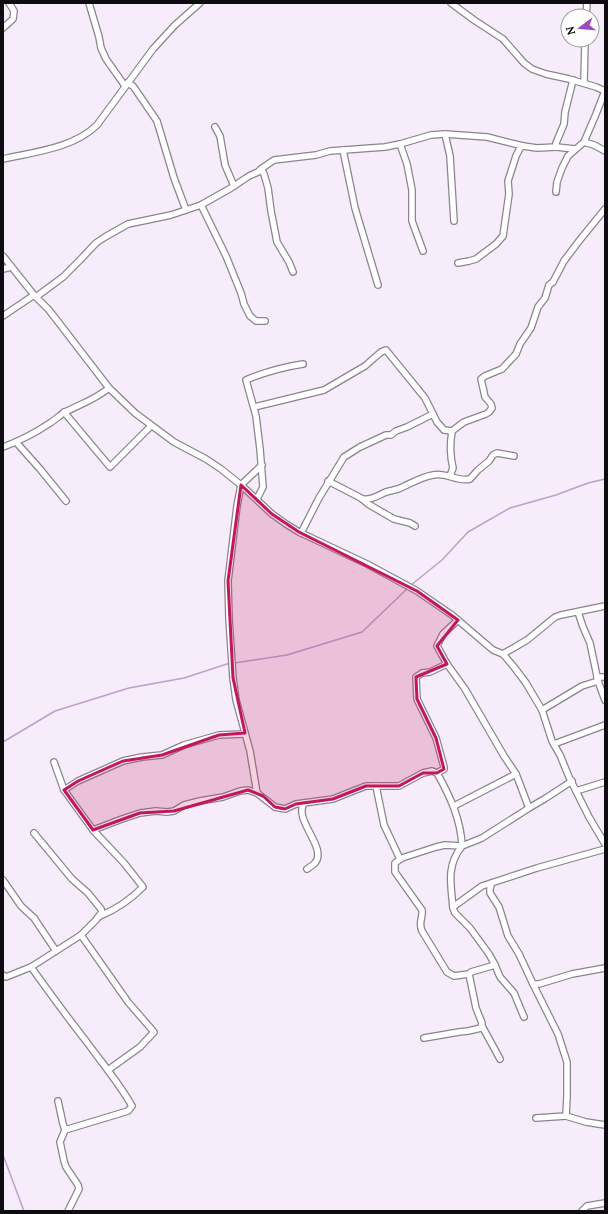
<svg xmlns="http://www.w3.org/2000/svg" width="608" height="1214" font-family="Lora,serif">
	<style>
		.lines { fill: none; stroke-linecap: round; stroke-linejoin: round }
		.stream { stroke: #be9fcc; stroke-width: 1.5 }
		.street-casing { stroke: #8c8390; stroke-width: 8 }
		.street { stroke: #fff; stroke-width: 5.5 }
		.marked { fill: #c2185b; fill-opacity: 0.2; stroke: #c2185b; stroke-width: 3; stroke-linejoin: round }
	</style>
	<rect width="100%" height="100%" fill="#f6ecfa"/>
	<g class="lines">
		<g class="stream">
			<polyline points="411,585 442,560 468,532 510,508 556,495 588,483 605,479"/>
			<polyline points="234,663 287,655 362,632 408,588"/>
			<polyline points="3,742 55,711 129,688 184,678 230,663"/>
			<polyline points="3,1155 24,1211"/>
		</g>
		<defs>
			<g id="street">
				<polyline points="89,3 99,37 101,48 106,59 125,86"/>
				<polyline points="451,3 474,20 503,39 524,63 532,69 546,74 569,79 596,87 605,91"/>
				<polyline points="586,16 587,3"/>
				<polyline points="3,28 13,19 14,11 9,3"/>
				<polyline points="127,83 133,86 157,121 174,178 186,210"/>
				<polyline points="584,83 585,40"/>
				<polyline points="215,127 220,136 225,165 234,186"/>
				<polyline points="445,134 450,156 454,221"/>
				<polyline points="584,142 594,145 605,151"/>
				<polyline points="400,144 407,164 412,190 412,221 423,251"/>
				<polyline points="556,147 575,149"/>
				<polyline points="343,150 355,208 378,285"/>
				<path d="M3,159C34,152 74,148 97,125L153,49L175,25L200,3"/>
				<polyline points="261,169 264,174 268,188 271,211 277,242 289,262 293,272"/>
				<polyline points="556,192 557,182 562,168 568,156 584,142 596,114 605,91"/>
				<polyline points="201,205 204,211 226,256 241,293 244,304 250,316 256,321 265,321"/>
				<polyline points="3,256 34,295 49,310 109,388 135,413 174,442 206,459 221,469 241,485 272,514 286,524 299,532 367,564 417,591 452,615 493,650 503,654 514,667 526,683 542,710 552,741 560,755 569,777 589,817 605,844"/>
				<polyline points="458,263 469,261 476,259 496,244 503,236 509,194 508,181 516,156 520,148 523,146"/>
				<polyline points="3,269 11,267"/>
				<polyline points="36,297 63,277 80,260 96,243 105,237 128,224 171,215 201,205 231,188 249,176 258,172 261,169 274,160 316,155 330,151 385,147 400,144 431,135 445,134 487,137 523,146 537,148 556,147 556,143 564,124 565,112 573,80"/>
				<polyline points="3,316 34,295"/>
				<polyline points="254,407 324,390 365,366 381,352 386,350 425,398 437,422 444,430 452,431 464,422 486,414 489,412 492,408 491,404 485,397 481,379 485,376 502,369 516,354 520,344 531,328 538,307 545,298 549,285 553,282 564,261 579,241 605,209"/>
				<polyline points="64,412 110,467 151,426"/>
				<polyline points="16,442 40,469 66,501"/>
				<path d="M3,447C20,441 35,433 50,423C55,420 60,415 65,412C81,404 96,399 109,388"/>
				<path d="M450,476L453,468C450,456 450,443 452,431"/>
				<polyline points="328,481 361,498 368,504 394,519 410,523 415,526"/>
				<path d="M257,499L263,487L260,449L256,416L246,380C265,372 283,367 303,364"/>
				<path d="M362,499C372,500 377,496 386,492C390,491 394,490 398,489C410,484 421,477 433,475C446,472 457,482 470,479L478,470L489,461L493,455L497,453L514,456"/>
				<polyline points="301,533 319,498 344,457 360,447 386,435 391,435 396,431 407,427 433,414"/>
				<polyline points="578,612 583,627 590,643 598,681 605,700"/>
				<polyline points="458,620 443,634 437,646 447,664 465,689 504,756 516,774 529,808"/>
				<polyline points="503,654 527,640 555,617 561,615 605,606"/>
				<polyline points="597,677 605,677"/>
				<polyline points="542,710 582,686 598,681"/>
				<polyline points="554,744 605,725"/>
				<path d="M54,762L64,790L93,830L122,819L140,813L156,811L167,812L174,811L184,805L200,801L223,797L240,791L248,790L257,793L275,807L285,809L296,804L333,799L348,793L366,786H399L423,773L432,771L437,773C450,796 461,820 462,846C446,866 451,884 453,908L455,913L470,928L489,954L495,965L500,977L514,993L524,1017"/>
				<polyline points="437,773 444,769 444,767 436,738 417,699 416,677 422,673 430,672 447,664"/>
				<polyline points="376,786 384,825 400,859"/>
				<polyline points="64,790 78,781 123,761 142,757 162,755 184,745 219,735 245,734"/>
				<polyline points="576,791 605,782"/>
				<polyline points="257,793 250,751 236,700 233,678 229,619 228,581 237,506 241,485 262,465"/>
				<path d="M304,803C293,820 328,848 315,863C313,865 310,867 307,869"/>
				<polyline points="454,806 516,774"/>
				<path d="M93,830L124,863L143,887C130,900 117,909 100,916"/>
				<polyline points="3,880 21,906 34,918 56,951"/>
				<polyline points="492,883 490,888 490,893 499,907 508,936 519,954 533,984 539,984 572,974 605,968"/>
				<polyline points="453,907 482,886 537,868 605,849"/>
				<polyline points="81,935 128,1002 154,1032 140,1047 108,1070"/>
				<path d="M31,967C49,992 67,1017 86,1041C102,1063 119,1083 132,1106L128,1111L65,1130"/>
				<path d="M469,974L454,976L447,972L422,931C418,922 423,919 422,910L395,872V863L402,858L436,847L445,845L462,846L482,838L529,808L546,798L572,781"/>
				<polyline points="3,975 6,977 31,967 81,935 96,920 102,912 101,909 88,893 72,879 34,833"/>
				<polyline points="533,984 558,1034 567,1062 567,1096 566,1116 536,1118"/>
				<polyline points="482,1026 500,1059"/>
				<polyline points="424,1038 459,1032 468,1031 481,1028 482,1023 476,1008 469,974 471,972 495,965"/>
				<polyline points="58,1101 63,1124 65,1130 60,1142 64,1161 66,1167 78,1185 79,1189 68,1211"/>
				<polyline points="566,1116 586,1122 605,1125"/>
				<polyline points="582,1211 587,1206 605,1203"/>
			</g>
		</defs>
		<use href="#street" class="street-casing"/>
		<use href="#street" class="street"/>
	</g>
	<path class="marked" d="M241,485L272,514L299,532L417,591L458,620L437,646L447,664L416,677L417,699L436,738L444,769L437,773H423L399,786H366L333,799L296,804L285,809L275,807L263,796L248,790L174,811L140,813L93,830L64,790L78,781L123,761L162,755L219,735L245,733L233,678L228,581Z"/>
	<rect width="608" height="1214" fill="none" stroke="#0f0c11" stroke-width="8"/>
	<g transform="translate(580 28) rotate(254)"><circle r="19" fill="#fdfdfd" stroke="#9e9d9f"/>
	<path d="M0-3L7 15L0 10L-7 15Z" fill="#9b4bbb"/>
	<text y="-6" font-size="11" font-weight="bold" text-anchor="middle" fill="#0f0c11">N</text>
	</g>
</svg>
